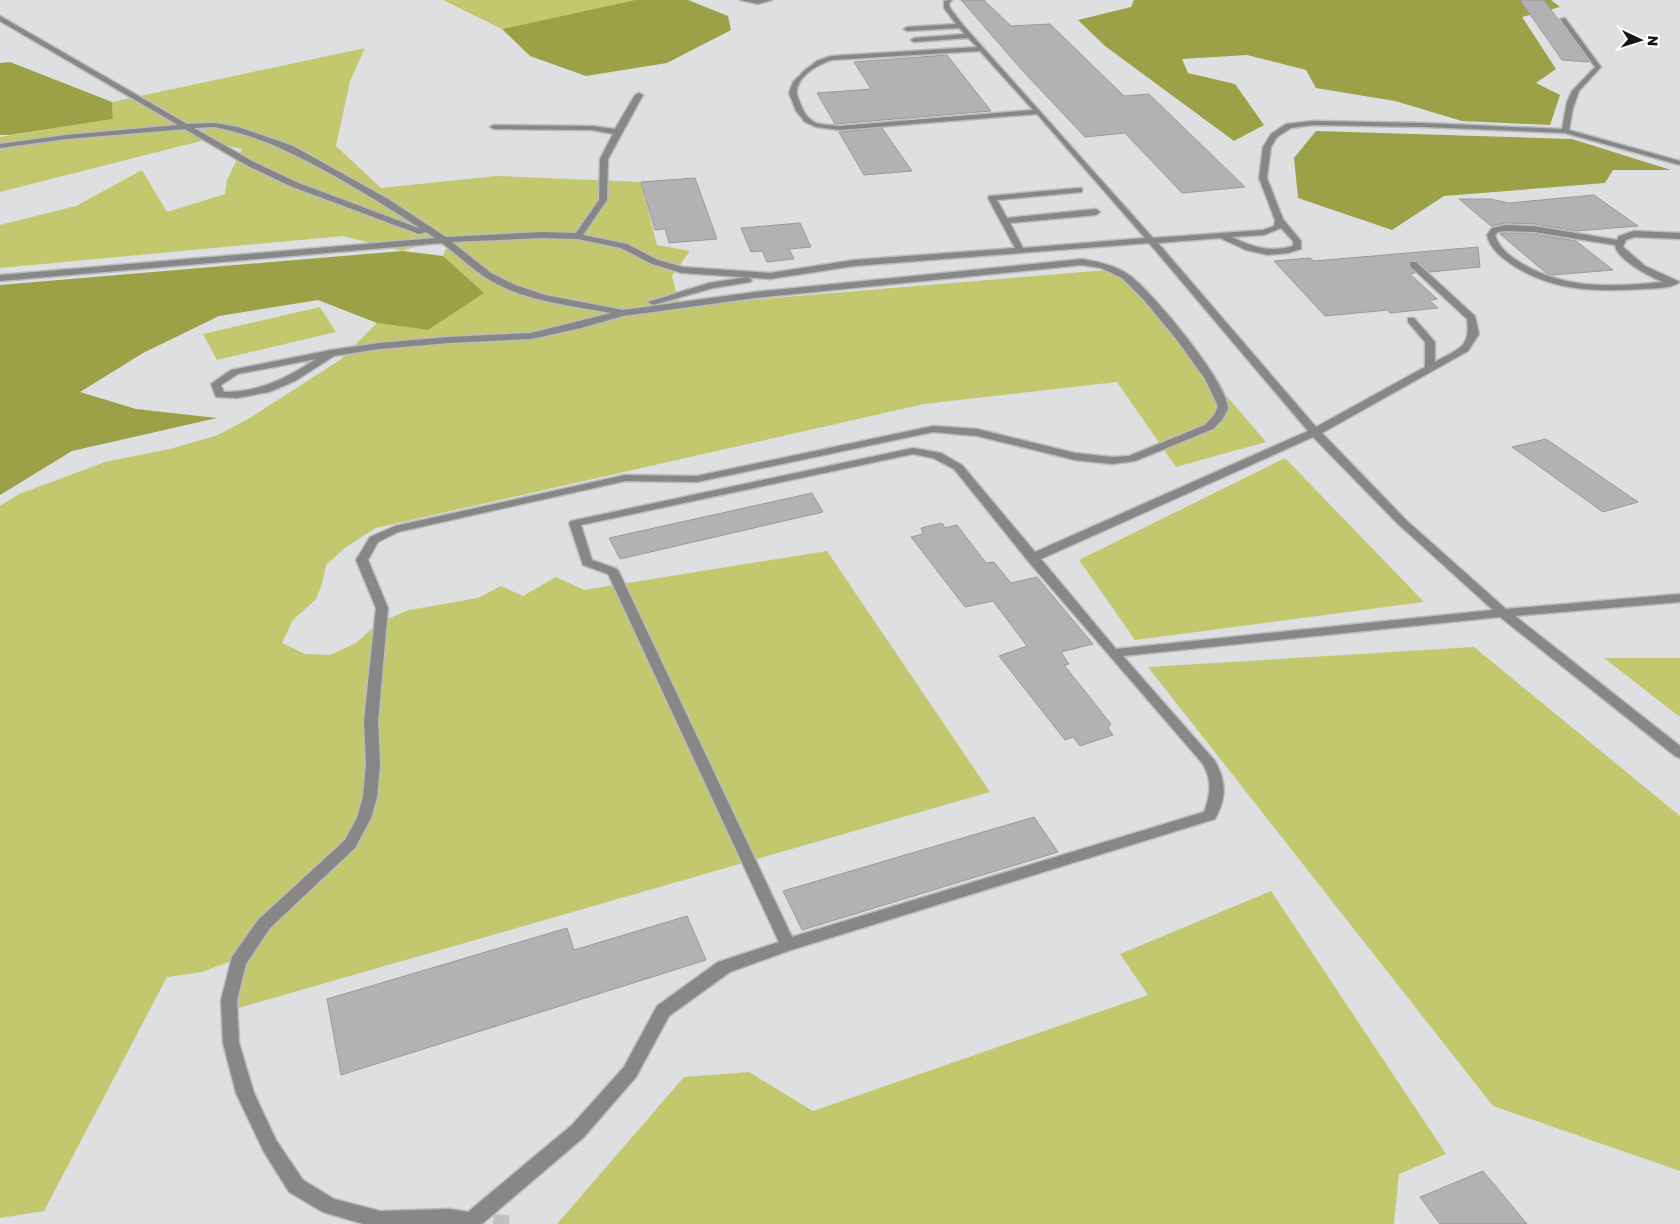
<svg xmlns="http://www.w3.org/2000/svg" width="1680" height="1224" font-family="'Golos Text',sans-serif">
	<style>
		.green { fill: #c3c86f }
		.forest { fill: #9ca046 }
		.building { fill: #b2b2b5; stroke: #9a9a9d }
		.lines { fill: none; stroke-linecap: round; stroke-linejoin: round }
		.minor-tunnel { stroke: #c0c1c3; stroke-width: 17; stroke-dasharray: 17 8; stroke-linecap: butt }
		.minor-casing { stroke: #babbbd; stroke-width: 3 }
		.minor { fill: #888787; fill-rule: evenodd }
	</style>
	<rect width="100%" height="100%" fill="#dedfe1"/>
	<g class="green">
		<polygon points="443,0 635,0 502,29"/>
		<polygon points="365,48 350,81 336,146 381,188 496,176 641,182 657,245 690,251 672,276 680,306 1118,269 1266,442 1176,467 1117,382 924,404 376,528 346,547 326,565 322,584 316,599 293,620 282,643 305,654 330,655 356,643 378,623 409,610 478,598 501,586 523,596 556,577 584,590 827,551 990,792 228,1011 245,956 202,972 167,977 44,1211 0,1218 0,506 19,494 105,462 170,449 218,435 248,419 340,360 377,323 428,330 483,293 443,256 451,236 402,251 343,236 0,268 0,225 76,206 142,170 167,212 225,194 227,180 242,149 201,141 0,192 0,137 113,119 112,102"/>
		<polygon points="320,307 336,332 217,360 203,334"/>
		<polygon points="1285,458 1424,602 1135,640 1079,560"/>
		<polygon points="1474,647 1680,816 1680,1171 1493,1106 1148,667"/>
		<polygon points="1604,658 1680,658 1680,717"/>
		<polygon points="1271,891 1446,1154 1399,1174 1394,1224 557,1224 684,1077 749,1072 813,1111 1148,995 1120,954"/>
	</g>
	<g class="forest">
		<polygon points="635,0 688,0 728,16 731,30 667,63 586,76 530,56 502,29"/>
		<polygon points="1134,0 1551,0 1560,7 1522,17 1556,69 1536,83 1560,95 1550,125 1462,121 1395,101 1316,88 1306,70 1247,55 1182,59 1188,73 1235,84 1264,125 1234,141 1105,46 1078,20 1131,7"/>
		<polygon points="10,62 112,102 113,119 10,135 0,135 0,63"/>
		<polygon points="1316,131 1572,139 1671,170 1613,170 1605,183 1444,196 1392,230 1298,198 1294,158"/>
		<polygon points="402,251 443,256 484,293 428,330 377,323 318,300 219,316 143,353 80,392 136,409 217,418 72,451 0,495 0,285"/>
	</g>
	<g class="building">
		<polygon points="961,0 984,0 1011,26 1050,24 1124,96 1149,94 1245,187 1182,193 1125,133 1085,137 1021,69"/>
		<polygon points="1520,0 1544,0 1589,62 1562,60"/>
		<polygon points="947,55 991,111 835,124 817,93 871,89 854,62"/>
		<polygon points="882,128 912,171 864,175 839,132"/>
		<polygon points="695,178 717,239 669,243 665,229 655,230 641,182"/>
		<polygon points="1594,195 1638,226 1577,231 1534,224 1506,223 1491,226 1459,199 1490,199 1509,203"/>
		<polygon points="800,223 811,247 789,249 794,259 767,262 762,251 751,252 741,228"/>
		<polygon points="1506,233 1534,234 1576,241 1613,270 1552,275 1545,272 1500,234"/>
		<polygon points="1478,247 1480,267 1430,272 1417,261 1409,261 1409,267 1415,273 1410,274 1437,299 1429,300 1438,308 1390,313 1388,310 1325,316 1274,261 1310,258 1314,261"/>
		<polygon points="1546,439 1638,502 1603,512 1512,447"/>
		<polygon points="812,493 823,512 620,559 609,538"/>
		<polygon points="942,523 945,528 957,525 986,563 994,562 1011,583 1037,577 1093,644 1061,652 1069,664 1064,665 1111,724 1108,728 1113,735 1080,746 1073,737 1065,740 999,656 1027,646 993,601 965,607 911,537 923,534 921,528"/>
		<polygon points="1034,817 1058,852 802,930 783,891"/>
		<polygon points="687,916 706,960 341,1075 327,999 567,928 574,950"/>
		<polygon points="1483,1171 1527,1224 1440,1224 1420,1197"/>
	</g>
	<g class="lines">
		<polyline class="minor-tunnel" points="468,1220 509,1224"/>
		<defs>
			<g id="minor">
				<polygon points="740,0 772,0 758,4"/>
				<path d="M952,0L949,3L950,8L963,25L1153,238L1263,230L1274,226L1275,220L1259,178L1263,147L1271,134L1286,124L1313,121L1425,123L1562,129L1567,102L1572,91L1595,67L1560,19L1565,18L1601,67L1579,91L1573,108L1569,130L1680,161V165L1565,133L1425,127L1313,125L1291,128L1277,137L1271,147L1267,178L1283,219L1301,241V249L1288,253L1268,255L1246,250L1220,238L1158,243L1316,427L1425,367V342L1408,322V318H1414L1435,342V362C1458,349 1471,348 1467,319L1410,266V262H1416L1475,316L1479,334L1468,351L1322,433L1406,520L1506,609L1680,594V602L1515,616L1680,746V758L1675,756L1500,617L1123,656L1215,761C1226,781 1227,798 1215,819L791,950L730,972L669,1016L636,1077L584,1137L482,1224H363L323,1212L289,1192L264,1152L236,1093L223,1043L221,1000L232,957L258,920L345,840L357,818L363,797L366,763L364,721L376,608L356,560L370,537L395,526L625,475L697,476L933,426L977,429L1075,453L1112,457L1129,456L1205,425L1215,414L1218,406L1205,379L1177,340L1144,300L1122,278L1101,268L1082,265L755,298L623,316L581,328L531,339L448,343L379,349L334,356L295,381L269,392L237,398L216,397L211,384L231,370L331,350L379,343L448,337L531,333L611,313C569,305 521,301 485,277C470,267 456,254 442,243L0,281V275L435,238L426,232L419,234L290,186L248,166L185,129L66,139L0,148V144L66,135L178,125L0,21V16L187,124L214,123L238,127L293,146L388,199L446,237L542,232L576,233L599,200L600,159L613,134L592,130L494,129L490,127L494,125L592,126L615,129L635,95L639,93L643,95L608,159L607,200L583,235L627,244L658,260L683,267L770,273L854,260L1015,248L988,198L989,196L1079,188H1082V192L997,200L1007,218L1096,209L1100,212L1096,215L1010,223L1023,248L1145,238L1037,114L840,130L816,127L805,122L796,111L789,93L793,82L805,70L817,61L831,56L977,47L968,38L914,42L911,40L914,38L965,34L959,28L907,31L904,29L907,27L956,24L944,8V1ZM980,51L1033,110L840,126C832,125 823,125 816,123C809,120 804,113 801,105C799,100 796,95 797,90C799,75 819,64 832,60ZM214,127C258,135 295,154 333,175C363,192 393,210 421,229L296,182L254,162L194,128ZM1281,228L1293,241V246C1271,253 1252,247 1232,237L1264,235ZM542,238L578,239L621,248L652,264L682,273L770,279L854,266L1149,243L1308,431L1035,552L962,465L941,453L913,448L571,521L569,523L583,565L608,574L779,942L718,962L657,1006L624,1067L572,1125L468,1212L450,1209L380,1211L334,1199L303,1180L276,1140L254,1093L239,1043L237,1000L246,964L270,928L355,848L371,818L377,797L380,763L378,721L388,608L368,560L378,542L398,532L625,481L697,482L933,432L977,436L1075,460L1112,464L1135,461L1213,429L1222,420L1228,409C1229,384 1151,290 1129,275C1115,265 1098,262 1082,259L755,292L623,310L545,295L515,285L491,273L452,242ZM316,359C287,378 260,392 224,392L221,385L238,374ZM1313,437L1398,524L1493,610L1116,649L1041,559ZM913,454L933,458L954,469L1028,561L1203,764C1212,781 1211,793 1204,812L792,937L619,572L617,569L592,560L581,525Z"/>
				<path d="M1506,225L1534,226L1617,240L1619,236L1634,231L1680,233V239L1635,237L1626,240L1623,247L1645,266L1680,282C1671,289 1654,288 1643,289C1596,292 1554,291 1514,266C1502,258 1490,249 1487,235L1492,228ZM1506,231L1534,232L1615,245C1617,260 1649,276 1663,282C1613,287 1565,290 1521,263C1510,256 1499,248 1495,235L1498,232Z"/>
				<polygon points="747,277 752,280 750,282 713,288 653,305 648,302 709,283"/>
			</g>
		</defs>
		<use href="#minor" class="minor-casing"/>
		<use href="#minor" class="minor"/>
	</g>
	<g transform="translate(1640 40) rotate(94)" stroke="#ffffff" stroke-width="4" paint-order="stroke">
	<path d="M0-4L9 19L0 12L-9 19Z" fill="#161617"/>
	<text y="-8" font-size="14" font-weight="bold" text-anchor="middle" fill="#161617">N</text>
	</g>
</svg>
